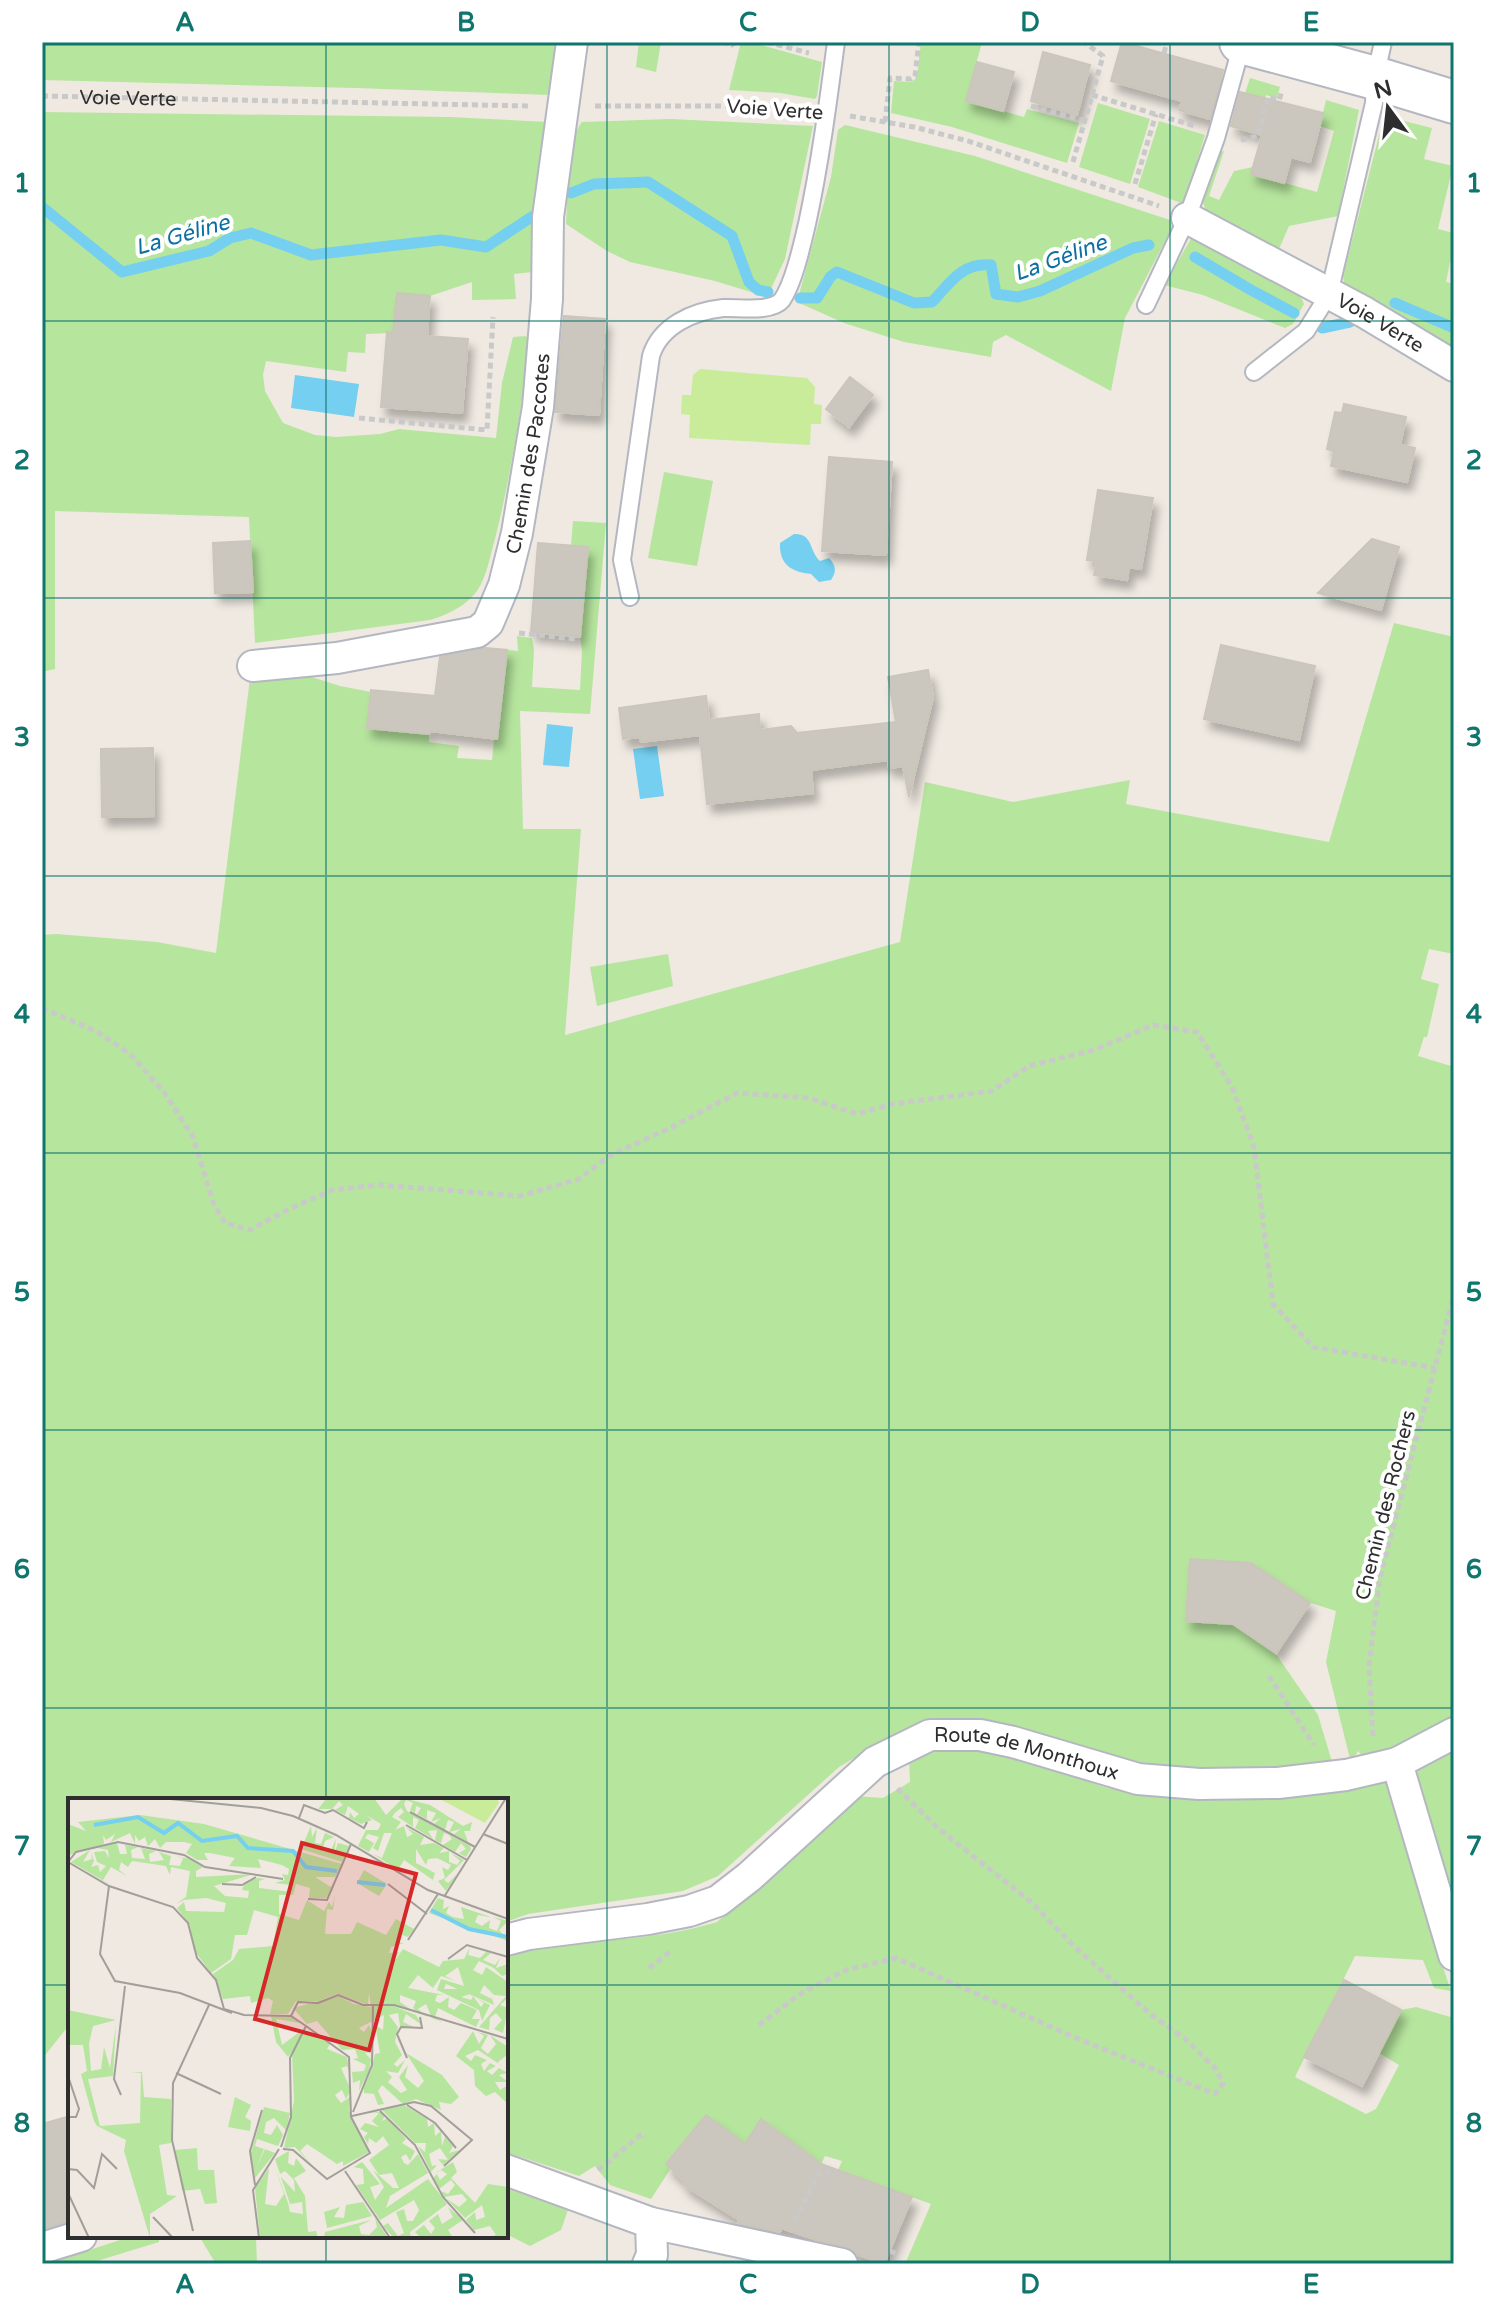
<svg xmlns="http://www.w3.org/2000/svg" width="1496" height="2306" font-family="'Varela Round',sans-serif">
	<style>
		.green { fill: #b6e59e }
		.pitch { fill: #c9ec9a }
		.water { fill: #75cff0 }
		.lines { fill: none; stroke-linecap: round; stroke-linejoin: round }
		.stream { stroke: #75cff0; stroke-width: 11 }
		.building { fill: #cbc7bf; stroke: #cbc5ba; stroke-width: 2; filter: url(#shadow) }
		.service-casing { stroke: #b4b7c1; stroke-width: 20 }
		.minor-casing { stroke: #b4b7c1; stroke-width: 34 }
		.secondary-casing { stroke: #b4b7c1; stroke-width: 46 }
		.path { stroke: #c9c9c9; stroke-width: 5; stroke-dasharray: 6 4; stroke-linecap: butt }
		.service { stroke: #fff; stroke-width: 16 }
		.minor { stroke: #fff; stroke-width: 30 }
		.secondary { stroke: #fff; stroke-width: 42 }
		.grid { fill: none; stroke: #0f766e; stroke-width: 2; stroke-opacity: 0.55 }
		.labels { text-anchor: middle; stroke-width: 8; stroke-linejoin: round; paint-order: stroke }
		.street-label { font-size: 20px; fill: #2e2e2e; stroke: #fff }
		.water-label { font-size: 22px; font-style: italic; fill: #0d6fa3; stroke: #fff }
		.inset-river { fill: none; stroke: #75cff0; stroke-width: 4 }
		.inset-road { fill: none; stroke: #a29e99; stroke-width: 2 }
		.view { fill: #d62828; fill-opacity: 0.15; stroke: #d62828; stroke-width: 4 }
		.inset-edge { fill: none; stroke: #2e2e2e; stroke-width: 4 }
		.neatline { fill: none; stroke: #0f766e; stroke-width: 3 }
		.grid-label { font-size: 26px; text-anchor: middle; font-weight: bold; fill: #0f766e }
	</style>
	<defs>
		<filter id="shadow"><feDropShadow dx="5" dy="9" stdDeviation="4" flood-color="#0004"/></filter>
	</defs>
	<rect width="100%" height="100%" fill="#efe9e1"/>
	<g class="green">
		<polygon points="42,42 557,42 550,95 356,88 42,80"/>
		<polygon points="639,42 661,42 656,72 636,67"/>
		<polygon points="741,42 750,42 822,62 817,96 815,99 780,93 729,90"/>
		<polygon points="921,42 982,42 966,101 1024,117 1027,109 1079,123 1067,163 952,127 891,113 894,81 912,82 917,77"/>
		<polygon points="1250,78 1280,87 1277,98 1266,95 1257,130 1235,124"/>
		<polygon points="1326,100 1359,110 1338,216 1289,226 1279,249 1206,211 1202,200 1217,152 1224,151 1209,196 1219,200 1234,171 1253,167 1252,174 1317,192 1334,131 1320,126"/>
		<polygon points="1098,103 1150,119 1130,184 1079,167"/>
		<path d="M42,112L449,117L548,122L533,272L514,274L516,299L472,300V282L430,296L397,293L393,333L366,334L365,353L348,352L346,372L266,361L263,375L265,391L283,423L315,435L336,437L380,434L399,429L496,438L502,383L513,337L526,336L530,344C521,409 511,475 495,539C490,556 487,576 477,591C466,606 447,615 430,620L255,643L249,517L55,511V669L42,672Z"/>
		<polygon points="1384,116 1432,128 1424,159 1453,166 1438,229 1454,233 1454,263 1450,262 1446,282 1454,284 1454,351 1345,290 1343,276"/>
		<path d="M671,119L813,126L785,259L767,297L715,281L630,262L607,251L566,224C568,200 567,139 582,122Z"/>
		<polygon points="1159,121 1205,135 1184,204 1138,187"/>
		<polygon points="845,125 975,156 1170,220 1172,228 1125,318 1111,391 1006,335 993,342 991,357 904,342 844,323 797,302 831,177 838,130"/>
		<polygon points="1192,237 1299,293 1304,304 1293,324 1285,328 1203,295 1164,285"/>
		<polygon points="664,472 713,481 697,566 648,558"/>
		<path d="M573,521L606,523L590,714L520,711L523,829H581L565,1035L900,942L925,782L1013,802L1130,780L1126,804L1329,842L1394,623L1454,637V954L1429,949L1421,979L1439,984L1427,1037H1424L1418,1056L1454,1067V1954L1442,1964L1451,1991L1434,1988L1423,1960L1355,1956L1295,2077L1366,2114L1376,2109L1399,2065L1379,2053L1401,2010L1416,2007L1454,2018V2264H905L931,2204L838,2170L842,2161L825,2156L809,2190L800,2149L761,2119L745,2144L706,2115L666,2163L671,2168L651,2199L610,2185L595,2166L579,2176L506,2152V1952C575,1939 649,1943 717,1922L855,1796L883,1798L910,1782L909,1759L938,1748L996,1750L1107,1788L1156,1794L1303,1793L1387,1781L1358,1751L1351,1763L1326,1662L1336,1611L1311,1603L1276,1654L1318,1715L1333,1765L1208,1771L1117,1759L1047,1737L978,1719H953L921,1724L886,1739L839,1767L718,1876L683,1891L528,1914L506,1922V1800H70V2024L42,2059V935L56,934L157,942L216,953L250,678L293,671L340,686L371,692L367,728L429,734V742L459,746L457,758L492,760L494,739L497,738L507,650L518,651L517,636L532,638L534,650L532,687L580,690L582,651L580,637L588,547L571,546Z"/>
		<polygon points="668,954 673,986 597,1006 590,967"/>
		<polygon points="506,2188 569,2207 561,2230 530,2246 506,2234"/>
		<polygon points="132,2236 159,2236 159,2242 87,2264 47,2264"/>
		<polygon points="199,2236 258,2236 256,2237 257,2264 216,2264"/>
	</g>
	<polygon class="pitch" points="700,369 807,378 815,387 814,404 822,405 821,424 811,424 810,445 689,438 690,415 681,414 682,395 691,395 693,375"/>
	<g class="water">
		<polygon points="295,375 359,384 354,417 291,408"/>
		<path d="M794,534C813,533 809,551 820,561L829,558C836,566 837,571 831,580L819,582L811,574C792,572 779,565 780,543Z"/>
		<polygon points="547,724 573,727 569,767 543,765"/>
		<polygon points="657,746 664,796 640,799 633,749"/>
	</g>
	<g class="lines">
		<g class="stream">
			<polyline points="571,193 594,184 648,182 732,236 749,282 758,290 768,292"/>
			<polyline points="42,207 122,272 209,251 230,238 251,233 311,255 441,240 486,247 533,216"/>
			<polyline points="1195,257 1251,290 1294,313"/>
			<path d="M800,298H817L831,276L837,272L914,303L932,302C950,283 962,262 991,265L996,294L1018,297L1040,291L1133,248L1149,245"/>
			<polyline points="1395,303 1454,328"/>
			<polyline points="1322,328 1350,322"/>
		</g>
	</g>
	<g class="building">
		<polygon points="1122,42 1223,70 1210,119 1179,110 1182,101 1111,81"/>
		<polygon points="1043,52 1090,65 1077,115 1031,101"/>
		<polygon points="977,62 1014,72 1003,111 966,101"/>
		<polygon points="1240,92 1323,113 1310,162 1291,157 1284,183 1251,174 1262,135 1231,126"/>
		<polygon points="397,293 430,296 427,336 468,339 462,413 381,407 387,332 393,333"/>
		<polygon points="564,316 605,319 599,415 555,412"/>
		<polygon points="850,377 873,395 849,427 826,409"/>
		<polygon points="1344,404 1406,417 1400,445 1415,448 1407,482 1331,466 1334,451 1327,449 1335,412 1342,413"/>
		<polygon points="829,457 892,462 886,555 822,551"/>
		<polygon points="1098,490 1153,498 1141,569 1129,567 1127,580 1094,575 1097,561 1087,560"/>
		<polygon points="1372,539 1399,547 1381,610 1318,593"/>
		<polygon points="250,541 253,592 215,593 213,543"/>
		<polygon points="538,543 588,547 580,637 531,632"/>
		<polygon points="1221,645 1315,666 1299,740 1204,719"/>
		<polygon points="485,648 507,650 497,739 430,731 429,734 367,728 371,690 435,696 440,657"/>
		<polygon points="928,670 933,697 909,797 903,766 889,768 888,760 811,770 813,793 707,804 700,735 641,742 640,737 623,739 619,708 706,696 709,720 759,714 760,730 791,726 797,733 896,722 888,677"/>
		<polygon points="153,748 154,816 102,817 101,749"/>
		<polygon points="1190,1559 1251,1563 1310,1603 1276,1653 1233,1624 1186,1621"/>
		<polygon points="1344,1980 1401,2010 1362,2086 1304,2057"/>
		<polygon points="706,2115 745,2144 761,2119 821,2164 912,2197 884,2264 856,2254 847,2247 817,2240 781,2228 780,2232 738,2223 739,2220 684,2185 685,2182 666,2164"/>
		<polygon points="70,2116 70,2221 42,2229 42,2124"/>
	</g>
	<g class="lines">
		<defs>
			<g id="service">
				<polyline points="1146,305 1187,218 1216,138 1242,44"/>
				<polyline points="1254,372 1306,331 1329,294 1374,103 1375,78 1383,42"/>
				<path d="M630,597L622,560L651,356C660,326 693,311 723,308C738,307 771,313 782,300C794,282 802,245 807,224C820,164 828,103 836,42"/>
			</g>
			<g id="minor">
				<path id="s2" d="M1187,218L1364,312L1454,366"/>
				<path id="s3" d="M253,666L337,658L477,632L488,623L504,585L517,533L538,407L547,299L548,217L572,42"/>
				<polyline points="1397,1763 1454,1955"/>
				<path id="s4" d="M506,1940L529,1934L648,1919L689,1911L718,1901L749,1877L875,1762L930,1735H980L1013,1742L1138,1779L1199,1784L1278,1783L1346,1775L1397,1763L1454,1733"/>
				<polyline points="506,2170 651,2223 652,2255 648,2264"/>
				<polyline points="651,2223 842,2264"/>
				<polyline points="42,2248 81,2236"/>
			</g>
			<polyline id="secondary" points="1241,42 1375,78 1454,102"/>
		</defs>
		<use href="#service" class="service-casing"/>
		<use href="#minor" class="minor-casing"/>
		<use href="#secondary" class="secondary-casing"/>
		<g class="path">
			<polyline points="722,42 732,45 735,42"/>
			<polyline points="767,42 809,53"/>
			<polyline points="1164,53 1167,42"/>
			<polyline points="1092,95 1195,126"/>
			<path id="s1" d="M42,96L529,106"/>
			<polyline points="595,106 740,106 801,110"/>
			<polyline points="1031,106 1085,121"/>
			<polyline points="850,116 914,127 968,141 1159,206"/>
			<polyline points="885,122 890,78 911,79 915,76 919,42"/>
			<polyline points="1241,140 1258,136 1268,97 1279,100 1282,91"/>
			<polyline points="1073,162 1103,56 1084,42"/>
			<polyline points="1135,184 1156,114"/>
			<polyline points="359,418 487,430 493,317"/>
			<polyline points="519,633 575,639"/>
			<polyline points="42,1008 96,1031 130,1054 164,1092 193,1137 214,1205 225,1223 250,1230 283,1212 332,1190 379,1185 520,1196 579,1179 609,1156 670,1128 737,1093 809,1098 857,1114 892,1104 992,1091 1029,1066 1094,1050 1153,1025 1197,1032 1232,1087 1254,1147 1273,1304 1313,1347 1435,1368"/>
			<polyline points="1269,1676 1314,1745"/>
			<polyline points="1373,1736 1369,1666 1380,1577 1454,1295"/>
			<polyline points="649,1968 671,1951"/>
			<polyline points="759,2025 800,1994 846,1970 896,1958 1076,2038 1215,2094 1223,2083 1216,2069 1184,2038 1150,2014 1073,1945 1030,1901 939,1829 896,1787"/>
			<polyline points="598,2170 642,2134 645,2137"/>
			<polyline points="795,2221 818,2174 829,2172"/>
			<polyline points="890,2251 898,2254"/>
		</g>
		<use href="#service" class="service"/>
		<use href="#minor" class="minor"/>
		<use href="#secondary" class="secondary"/>
	</g>
	<path class="grid" d="M326,42V1800M607,42V2264M889,42V2264M1170,42V2264M42,321H1454M42,598H1454M42,876H1454M42,1153H1454M42,1430H1454M42,1708H1454M42,1985H70M506,1985H1454M326,2236V2264"/>
	<g class="labels">
		<g class="street-label">
			<text dy="7" stroke="none"><textPath href="#s1" startOffset="86">Voie Verte</textPath></text>
			<text transform="translate(775 109) rotate(4)" y="7">Voie Verte</text>
			<text dy="7" stroke="none"><textPath href="#s2" startOffset="220">Voie Verte</textPath></text>
			<text dy="7" stroke="none"><textPath href="#s3" startOffset="416">Chemin des Paccotes</textPath></text>
			<text transform="translate(1385 1505) rotate(-76)" y="7">Chemin des Rochers</text>
			<text dy="7" stroke="none"><textPath href="#s4" startOffset="586">Route de Monthoux</textPath></text>
		</g>
		<g class="water-label">
			<text transform="translate(182 234) rotate(-16)" y="8">La Géline</text>
			<text transform="translate(1060 257) rotate(-20)" y="8">La Géline</text>
		</g>
	</g>
	<g transform="translate(68 1798)">
		<rect width="440" height="440" fill="#efe9e1"/>
		<path d="M259,0H306L318,17L335,0L362,7L395,28L404,24L402,33H396L400,44L386,36L393,31L381,34L386,24L380,22L377,32L366,26L373,20L363,24L368,15L359,12V21L349,16L353,10L348,8L347,15L342,12L345,5L338,2L336,6L339,13L402,48L403,51L398,59L391,55L398,51L393,45L387,54L375,47L384,41L381,37L376,35L373,45L367,42L369,32L360,33L365,41L347,30L351,22L345,19V29L330,19L336,14L333,10L327,15L324,19L333,24L327,32L336,28L339,39L345,36L338,29L356,39L352,47L366,45L376,50L371,55L381,53V64L389,67L392,63L383,55L396,62L376,82L380,85L390,75L378,93L370,83L377,80L374,69L380,72L383,67L369,60L360,61L358,67L348,51V65L367,75L365,82L336,62L330,72L305,56L314,60L324,35H316L310,53L305,50L311,39L300,36L297,40L306,45L301,54L290,48L298,32H310L313,26L298,17L304,22L293,26L281,20L282,14L286,20L291,16L280,8L277,17L267,12L275,7L271,3L264,11H250ZM72,17L136,26L274,66L267,79H247L263,89L268,82L258,100H241L242,90L228,86L225,97H211V116L231,122L239,102L256,113L261,104L264,109L267,97L265,112L259,111L257,136H283L289,124L318,137L328,121L346,131L340,139L331,136L328,144L336,145L323,149L321,155L331,154L325,165L335,151L371,169L375,163L396,161L402,149L400,157L412,160L418,154L423,155L415,162L427,167L432,160L428,170L440,166V176L434,178L426,170L411,163L405,172L414,177L418,169L440,184V200L432,207L440,210L435,235L426,231L434,222L428,215L422,220L421,232L411,229L438,198L426,197L416,187L412,195L424,201L422,193L426,207L378,186L376,191H391L402,196L393,199L403,202L405,198L413,209L416,205L408,200L422,207L414,223L411,212L369,192L373,181L396,188L390,169L377,178L388,183L373,178L365,190L350,177L340,190L376,197H369L367,203L372,205L381,199L380,209L386,212L393,205L409,212L404,221H412L408,229L370,210L367,219L374,224L364,220L358,206L350,211L360,219L350,215L345,210L348,203L332,197V204L345,213L325,208L348,217L354,227L338,216L335,224L348,230L332,228L330,215L321,217L330,229L327,244L334,257L326,266L329,269L337,262L330,275L318,273L324,279L320,284L333,295L339,292L331,279L340,267L337,279L350,290L356,283L338,255L374,277L391,299L383,306L371,304L373,312L348,301L335,306L314,287L310,293L316,306L310,307L306,296L296,295V290L289,306L303,273L307,256L312,255L307,227L315,232L316,217L291,230L296,234L301,227L305,237L303,254L297,255L303,261L301,273L291,293L292,282L285,285L284,274L296,273L298,267L285,261L290,260L287,251L274,252L249,223L239,226L225,210L270,198L286,206L303,209L301,195L300,207L269,196L251,203H228L220,216H202L205,203L200,200L183,205L182,198L155,201L145,176L165,162L171,151L205,148L210,119L186,112L179,137H167L163,161L143,175L126,152L122,127L109,110L116,104L118,113L156,114L158,105L138,100L116,102L108,106L118,99L122,73L103,69L102,77L98,68L64,63L60,69L53,64L51,72L59,78L43,69L35,82L43,87L3,64L22,52L15,64L24,61L23,54L26,63L23,69L30,67L32,74L38,68L29,64L26,54L37,53L41,60L40,52L29,50L49,45L52,56H59L57,47L70,49L63,52L64,60L77,61L73,50L88,53L81,56L82,64L96,62L91,54L103,58L101,67L112,68L115,60L107,58L123,61L135,69L128,73V79L186,76L146,88L157,98L180,100L181,93L174,92L177,84L190,80L197,81L191,83V90L223,94V87L207,85L217,82L214,76L220,77L221,71L214,67L190,61L193,70L161,68L167,60L142,55H136L140,62H129L118,55L124,46L116,44H98L92,50L87,41L80,48L77,39L71,43L67,37V46L62,35L43,44L47,36L38,42L35,37L36,46L1,57L0,26L18,33L10,24ZM243,28L244,39L249,30L247,45L253,46L257,35L266,39L257,43L254,53L262,54L268,41L266,56L270,45L281,48L274,64L233,51ZM296,72L319,86L311,98L289,85ZM370,100L376,102L375,111L381,108L378,115L385,119L396,121L393,109L423,119L410,117L407,124L414,128L422,122L421,130L429,133L433,123L425,119L440,123L431,132L440,143L361,115ZM0,212L48,222L25,228L21,246L23,273L33,271L36,249L42,270L48,226L45,278L20,281L32,328L72,325L73,275H63L74,274L76,299L103,301V345L91,347L99,397L109,398L82,416V440L56,353L58,342L29,328L26,323L13,276L19,273L15,247H0ZM203,218L223,219L232,225L208,221L214,247L230,235L244,238L247,234L269,250L262,246L259,251L279,259L282,275L279,268L273,270L283,292L278,301L274,292L267,297L273,305L282,299L281,312L301,354L275,368V363L269,366L239,346L232,353L245,368L227,349L216,350L226,303L224,254L220,259L208,244ZM405,233L411,246L416,238L410,234L420,237L413,250L420,256L428,246L422,237L440,249V256L429,265L440,272L410,252L397,258L403,263L407,257L419,262L413,266L416,273L422,265L428,268L419,273L424,277L431,270L440,275L431,277L440,284H427L432,292L440,287V306L427,294L418,298L407,288L406,272L388,258ZM167,299L183,307L177,319L183,323L182,333L160,329ZM336,307L359,321L360,329L366,325L367,338L373,333L374,348L377,339L385,348L381,355L392,352L375,367L370,361L380,362L372,350L361,356L364,368L369,367L363,374L350,348L357,354L358,345H347L314,312ZM196,309L222,315L218,332L206,320L198,324L196,335L203,337L209,327L215,337L210,348L189,341L187,348L196,351L188,371L197,351L207,355L187,380L183,355ZM303,314H312L317,317L314,323L320,320L338,341L334,345L347,353L342,363L338,356L333,359L336,365L340,367L350,356L360,375L322,398L318,410L360,381L379,406L342,434L343,440H326L315,428L320,425L330,438L336,435L328,414L336,411L339,423H345L351,412L346,402L312,422L288,387L296,386L295,371L286,369L294,364L312,386L302,389L307,402L316,389L305,372L325,390H331L324,375L311,377L301,362L321,347L315,338L308,345L301,340L300,346L296,339L300,335L292,331L297,325L311,329L304,323L311,315ZM129,350L130,372H146L149,405L137,406L132,391L114,393L107,352ZM221,353L220,365L226,368L228,360L238,373L226,380L237,398L240,434L248,433L250,440H192L187,390L201,370L197,406L208,408L216,396L206,367L220,405L222,414L235,416L234,404L222,406L213,379L227,394L226,382L217,373L212,376L207,361ZM385,364L389,374L383,380L407,405L420,386L440,389V440H418L428,437L422,428L406,432L398,422L407,414L408,422L417,419L414,407L397,420L379,401L391,409L399,402L394,396L376,399L373,393L380,396L387,387L383,382L371,391L365,380L369,376L372,382L379,376L373,372L364,377ZM295,404L304,418L259,430L256,414L272,409L266,419L276,420L278,407ZM380,409L395,422L380,432L385,440H353L347,434L356,427L363,436L367,430L361,423L370,416L374,426L385,419ZM307,420L320,440L256,439L257,434L303,422L291,428L293,436L301,437L309,429Z" fill="#b6e59e"/>
		<path d="M370,0H429L431,5L417,25Z" fill="#c9ec9a"/>
		<path class="inset-river" d="M26,27L70,19L96,35L110,25L134,43L169,38L180,50L225,53L238,69L269,73M289,84L317,87M363,112L401,131L440,139"/>
		<path class="inset-road" d="M92,0L193,10L225,18L268,37L360,92L440,121M342,14L407,49M231,20L236,7L257,15L265,12L296,30L299,24M338,27L399,62M415,36L440,46M0,64L41,88L105,109L120,125L129,160L148,182L156,211L176,217L223,218L238,228L222,260L223,319L213,349M0,64L8,54L50,44L116,57L137,69L215,81M154,86L174,87L188,79M320,86L359,116M41,88L32,156L47,183L112,195L164,215M376,99L438,0M240,101L259,102L283,46M340,142L370,96M380,161L399,147L440,159M223,218L230,204L250,205L270,197L295,207H326L440,241M339,260L329,236L333,229L354,230L352,219M108,275L153,296M53,297L46,281L57,188M339,307L367,325L388,350M312,313L347,347L375,399L407,435M285,314L304,267L305,208M284,318L346,304L363,308L404,342L376,368M0,319H8L11,311L1,281M215,351L225,352L259,381L302,355L283,319L281,259L238,228M0,371L9,372L26,390L34,356L49,371M277,373L322,440M187,387L182,353L194,312M0,395L21,440M85,419L105,440M125,433L104,342L105,285L141,207M191,440L185,392L211,351"/>
		<path class="view" d="M234,45L348,76L301,252L187,221Z"/>
		<rect width="440" height="440" class="inset-edge"/>
	</g>
	<rect width="1496" height="2306" fill="none" stroke="#ffffff" stroke-width="88"/>
	<g transform="translate(1388 108) rotate(345)" stroke="#ffffff" stroke-width="6" paint-order="stroke">
	<path d="M0-6L14 30L0 20L-14 30Z" fill="#2e2e2e"/>
	<text y="-12" font-size="22" font-weight="bold" text-anchor="middle" fill="#2e2e2e">N</text>
	</g>
	<rect x="44" y="44" width="1408" height="2218" class="neatline"/>
	<g class="grid-label">
		<text x="185" y="31">A</text>
		<text x="466" y="31">B</text>
		<text x="748" y="31">C</text>
		<text x="1030" y="31">D</text>
		<text x="1311" y="31">E</text>
		<text x="22" y="192">1</text>
		<text x="1474" y="192">1</text>
		<text x="22" y="469">2</text>
		<text x="1474" y="469">2</text>
		<text x="22" y="746">3</text>
		<text x="1474" y="746">3</text>
		<text x="22" y="1023">4</text>
		<text x="1474" y="1023">4</text>
		<text x="22" y="1301">5</text>
		<text x="1474" y="1301">5</text>
		<text x="22" y="1578">6</text>
		<text x="1474" y="1578">6</text>
		<text x="22" y="1855">7</text>
		<text x="1474" y="1855">7</text>
		<text x="22" y="2132">8</text>
		<text x="1474" y="2132">8</text>
		<text x="185" y="2293">A</text>
		<text x="466" y="2293">B</text>
		<text x="748" y="2293">C</text>
		<text x="1030" y="2293">D</text>
		<text x="1311" y="2293">E</text>
	</g>
</svg>
